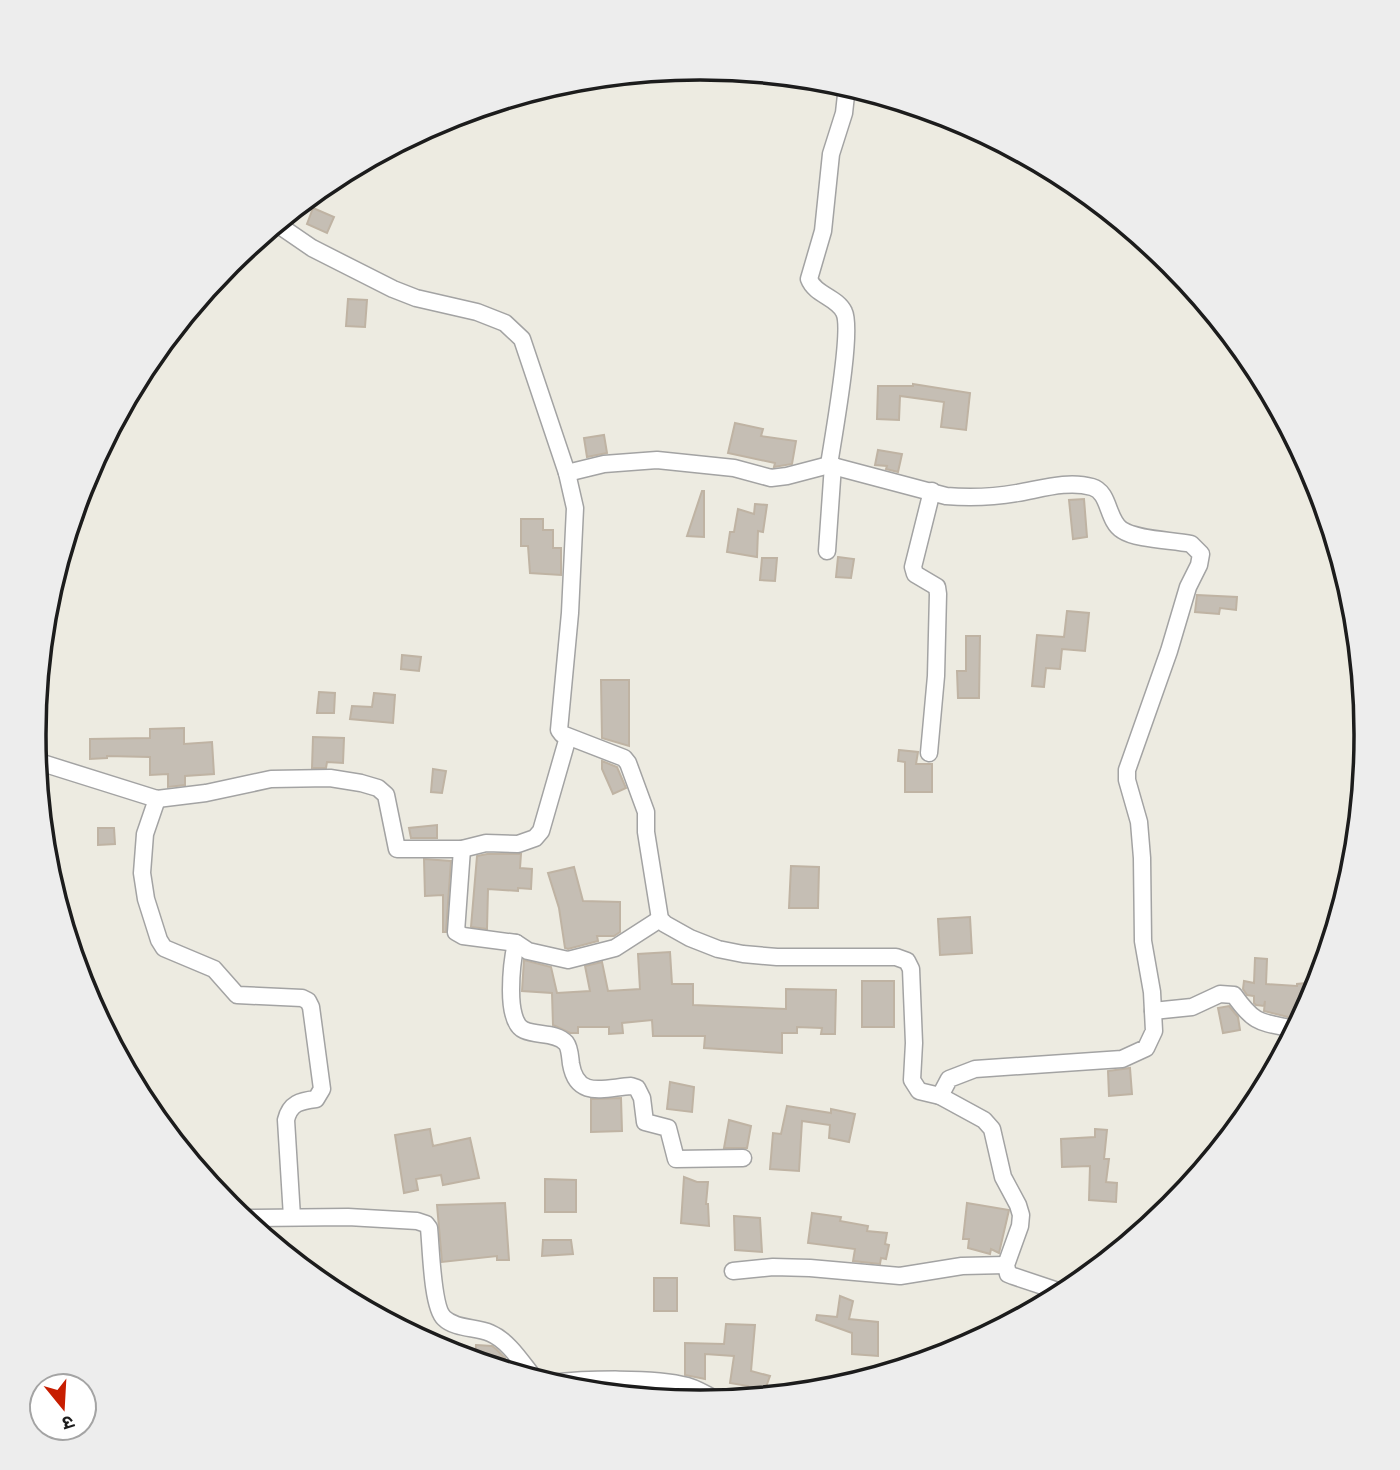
<svg xmlns="http://www.w3.org/2000/svg" width="1400" height="1470" font-family="'Fira Sans','Noto Sans Devanagari',sans-serif">
	<style>
		.building { fill: #c5beb4; stroke: #bfb3a3; stroke-width: 2 }
		.lines { fill: none; stroke-linecap: round; stroke-linejoin: round }
		.minor-casing { stroke: #a3a3a3; stroke-width: 19 }
		.minor { stroke: #fff; stroke-width: 16 }
		.rim { fill: none; stroke: #1c1c1c; stroke-width: 3.5 }
	</style>
	<rect width="100%" height="100%" fill="#edebe1"/>
	<g class="building">
		<polygon points="313,208 334,217 327,233 307,224"/>
		<polygon points="348,299 367,300 365,327 346,326"/>
		<polygon points="913,384 970,393 966,430 941,427 944,402 900,396 899,420 877,419 878,386 913,386"/>
		<polygon points="735,423 763,429 761,436 796,441 792,464 774,467 775,463 728,453"/>
		<polygon points="604,435 607,453 587,457 584,438"/>
		<polygon points="878,450 902,454 898,472 886,469 887,466 875,465"/>
		<polygon points="702,491 704,491 704,537 687,536"/>
		<polygon points="1084,499 1087,537 1073,539 1069,500"/>
		<polygon points="755,504 767,505 763,532 758,531 757,557 727,552 730,532 734,532 738,509 754,514"/>
		<polygon points="521,519 543,519 543,530 553,530 553,548 561,548 561,575 530,573 528,546 521,546"/>
		<polygon points="838,557 854,559 851,578 836,577"/>
		<polygon points="762,558 777,558 775,581 760,580"/>
		<polygon points="1197,595 1237,597 1236,610 1220,608 1219,614 1195,612"/>
		<polygon points="1067,611 1089,613 1085,651 1062,649 1060,669 1046,668 1044,687 1032,686 1037,635 1064,637"/>
		<polygon points="966,636 980,636 979,698 958,698 957,671 966,671"/>
		<polygon points="402,655 421,657 419,671 401,669"/>
		<polygon points="601,680 629,680 629,746 602,738"/>
		<polygon points="319,692 335,693 334,713 317,713"/>
		<polygon points="374,693 395,695 393,723 350,719 352,706 372,707"/>
		<polygon points="184,728 184,744 212,742 214,774 185,776 185,785 168,787 168,774 150,775 150,757 107,756 107,758 90,759 90,739 150,738 150,729"/>
		<polygon points="313,737 344,738 343,763 327,762 326,768 312,768"/>
		<polygon points="899,750 918,752 916,764 932,764 932,792 905,792 905,762 898,761"/>
		<polygon points="602,761 617,767 626,788 613,794 602,769"/>
		<polygon points="433,769 446,771 442,793 431,792"/>
		<polygon points="437,825 437,838 411,838 409,828"/>
		<polygon points="98,828 114,828 115,844 98,845"/>
		<polygon points="487,854 521,854 520,868 532,869 531,889 518,888 518,891 488,889 487,929 471,927 477,856"/>
		<polygon points="424,859 451,861 446,932 443,932 443,895 425,896"/>
		<polygon points="791,866 819,867 818,908 789,908"/>
		<polygon points="574,867 583,901 620,902 620,932 614,936 597,936 598,941 568,949 565,948 559,908 548,873"/>
		<polygon points="970,917 972,953 940,955 938,919"/>
		<polygon points="670,952 672,984 693,984 693,1005 786,1009 786,989 836,990 835,1034 821,1034 822,1028 797,1027 797,1033 782,1033 782,1053 704,1048 705,1036 653,1036 652,1020 622,1023 623,1033 609,1034 609,1027 578,1027 578,1033 570,1033 553,1025 552,993 522,991 524,960 551,967 557,993 590,991 585,966 602,962 608,991 640,989 638,954"/>
		<polygon points="1255,958 1267,959 1266,984 1297,986 1297,984 1318,982 1300,1020 1264,1011 1265,1001 1264,1006 1256,1005 1254,1003 1254,996 1247,995 1243,989 1244,981 1254,983"/>
		<rect x="862" y="981" width="32" height="46"/>
		<polygon points="1229,1006 1238,1017 1240,1030 1223,1033 1218,1008"/>
		<polygon points="1130,1068 1132,1094 1109,1096 1108,1071"/>
		<polygon points="670,1082 694,1087 692,1112 667,1109"/>
		<polygon points="621,1098 622,1131 591,1132 591,1099"/>
		<polygon points="787,1106 831,1113 831,1109 855,1114 849,1142 829,1138 830,1125 802,1121 799,1171 770,1169 773,1133 781,1134"/>
		<polygon points="729,1120 751,1126 747,1148 724,1148"/>
		<polygon points="430,1129 433,1146 470,1138 479,1178 443,1185 441,1175 416,1179 418,1190 404,1193 395,1135"/>
		<polygon points="1095,1129 1107,1130 1104,1159 1109,1159 1106,1182 1117,1183 1116,1202 1089,1200 1090,1166 1062,1167 1061,1139 1095,1137"/>
		<polygon points="684,1177 697,1182 708,1182 706,1204 708,1204 709,1226 681,1223"/>
		<polygon points="545,1179 576,1180 576,1212 545,1212"/>
		<polygon points="505,1203 509,1260 497,1260 497,1256 442,1262 437,1205"/>
		<polygon points="967,1203 1009,1210 999,1253 991,1249 990,1254 968,1248 969,1239 963,1239"/>
		<polygon points="812,1213 841,1217 840,1221 868,1226 867,1231 887,1233 885,1244 889,1245 886,1259 881,1258 880,1264 853,1261 855,1249 808,1243"/>
		<polygon points="734,1216 760,1218 762,1252 735,1250"/>
		<polygon points="543,1240 571,1240 573,1254 542,1256"/>
		<rect x="654" y="1278" width="23" height="33"/>
		<polygon points="840,1296 853,1301 849,1319 878,1322 878,1356 852,1354 852,1333 816,1320 817,1315 837,1317"/>
		<polygon points="726,1324 755,1325 751,1371 770,1376 763,1395 749,1397 748,1386 730,1383 734,1356 705,1354 705,1379 685,1375 685,1343 724,1344"/>
		<polygon points="476,1345 492,1346 496,1349 505,1358 505,1369 475,1360"/>
	</g>
	<g class="lines">
		<defs>
			<g id="minor">
				<polyline points="277,224 312,248 393,289 416,298 477,312 505,323 522,339 567,473 575,508 570,613 559,730 562,734 624,758 628,763 646,812 646,832 660,919 665,924 690,938 718,949 743,954 777,957 896,957 907,961 911,969 914,1043 912,1080 919,1091 940,1096 984,1120 992,1129 1003,1177 1018,1205 1021,1215 1020,1226 1006,1265 1008,1274 1013,1276 1064,1293"/>
				<path d="M829,465C833,438 853,330 844,312C837,297 815,295 809,279L823,231L831,154L844,113L847,86"/>
				<path d="M567,473L604,464L657,460L734,468L771,478L787,476L829,465L946,496C969,498 994,497 1017,493C1041,489 1068,480 1092,487C1110,492 1107,521 1122,530C1137,540 1173,540 1191,544L1201,554L1199,565L1188,587L1169,651L1127,770V780L1139,822L1142,858L1143,941L1152,992L1154,1031L1146,1048L1122,1059L975,1069L949,1079L940,1096"/>
				<polyline points="827,551 833,465"/>
				<polyline points="929,753 936,676 938,594 937,587 915,574 913,567 932,491"/>
				<polyline points="36,761 157,799 206,793 271,779 330,778 361,783 378,788 386,795 397,849 462,849 486,843 518,844 535,838 541,831 568,737"/>
				<path d="M157,799L145,834L142,873L146,899L159,940L164,948L214,969L237,995L302,998L308,1001L311,1007L322,1089L316,1099C300,1101 290,1103 286,1120L292,1217"/>
				<polyline points="462,849 456,932 463,936 516,943 528,951 568,960 615,948 660,919"/>
				<path d="M516,943C512,961 504,1021 524,1030C537,1036 556,1032 566,1043C570,1048 570,1057 571,1064C577,1099 603,1088 631,1086L637,1088L642,1098L645,1122L668,1128L676,1159L743,1158"/>
				<path d="M1153,1011L1192,1007L1220,994L1234,995C1255,1025 1261,1022 1295,1029"/>
				<path d="M243,1218L348,1217L417,1221L426,1224L429,1228C431,1246 432,1307 444,1318C455,1329 476,1327 490,1333C509,1341 522,1363 535,1379"/>
				<polyline points="733,1271 773,1267 810,1268 900,1276 962,1266 1006,1265"/>
				<path d="M551,1383C584,1379 655,1377 687,1386C697,1389 706,1394 716,1400"/>
			</g>
		</defs>
		<use href="#minor" class="minor-casing"/>
		<use href="#minor" class="minor"/>
	</g>
	<path d="M0 0H1400V1470H0ZM700 80H700A654 654 0 0 1 1354 734V736A654 654 0 0 1 700 1390H700A654 654 0 0 1 46 736V734A654 654 0 0 1 700 80Z" fill="#ededed" fill-rule="evenodd"/>
	<path class="rim" d="M700 80H700A654 654 0 0 1 1354 734V736A654 654 0 0 1 700 1390H700A654 654 0 0 1 46 736V734A654 654 0 0 1 700 80Z"/>
	<g transform="translate(63 1407) rotate(162)"><circle r="33" fill="#ffffff" stroke="#a4a4a4" stroke-width="2"/>
	<path d="M0-5L12 26L0 18L-12 26Z" fill="#c71d00"/>
	<text y="-10" font-size="19" font-weight="bold" text-anchor="middle" fill="#1c1c1c">उ</text>
	</g>
</svg>
